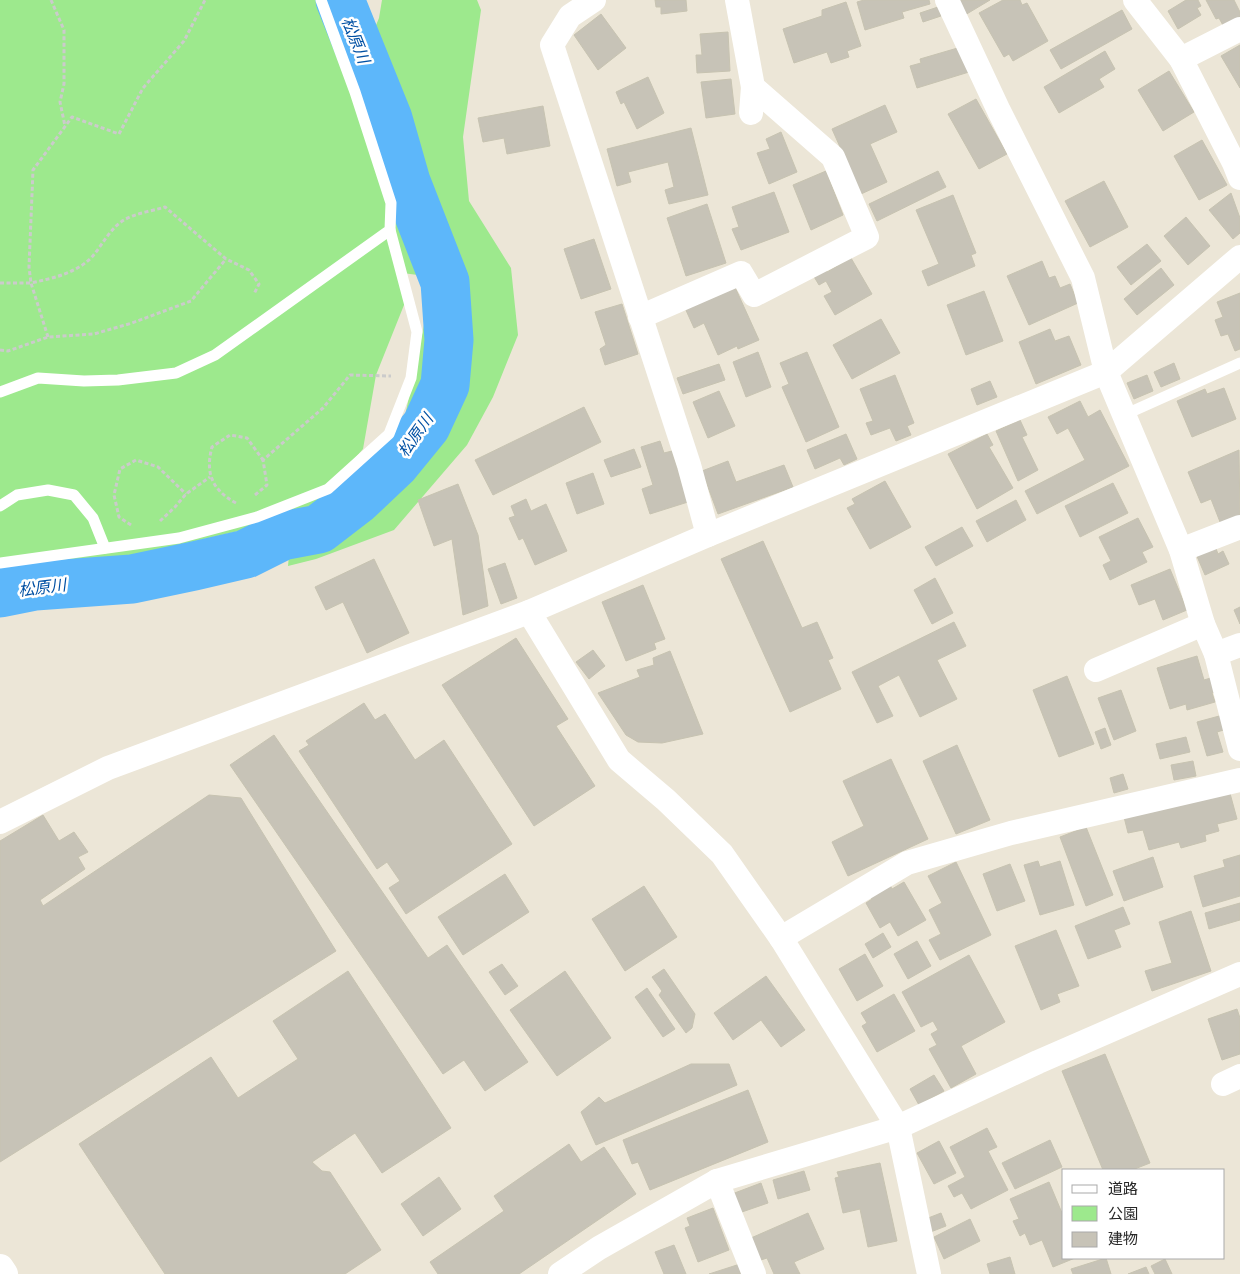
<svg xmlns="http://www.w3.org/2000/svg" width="1240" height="1274" font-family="Montserrat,'Noto Sans JP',sans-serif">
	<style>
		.green { fill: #9de98d }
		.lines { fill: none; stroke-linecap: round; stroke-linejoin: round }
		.river { stroke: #5db7fa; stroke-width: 49 }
		.building { fill: #c7c3b7; stroke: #c7c3b1 }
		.path { stroke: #cbcbcb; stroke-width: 3; stroke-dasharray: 4 2.5; stroke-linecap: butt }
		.lane { stroke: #fff; stroke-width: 11 }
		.street { stroke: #fff; stroke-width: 24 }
		.secondary { stroke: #fff; stroke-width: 28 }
		.labels { text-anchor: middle; stroke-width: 5; stroke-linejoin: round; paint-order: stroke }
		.water-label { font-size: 16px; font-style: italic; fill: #0050a3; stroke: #fff }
	</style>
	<rect width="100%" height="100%" fill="#ece6d7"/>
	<polygon class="green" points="0,0 321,0 352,83 379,18 382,0 477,0 481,10 463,137 469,201 511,268 518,335 493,397 467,445 394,530 316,559 288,566 291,534 395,464 434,277 402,273 408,295 376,375 363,449 304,516 105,562 0,565"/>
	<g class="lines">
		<polyline class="river" points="0,593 35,586 132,579 194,566 246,554 282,536 319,529 358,499 395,464 426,426 445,385 449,340 445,282 406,182 388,119 340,0"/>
	</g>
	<g class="building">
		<polygon points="655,0 686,0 687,11 661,14 661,7 656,7"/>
		<polygon points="864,0 929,0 930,4 902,12 904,18 865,30 857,2"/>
		<polygon points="959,0 990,0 965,15"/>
		<polygon points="1003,0 1020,0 1022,5 1027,3 1048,41 1013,61 1009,54 1004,57 979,13"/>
		<polygon points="1186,0 1198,0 1201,6 1197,8 1201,15 1178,29 1168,11"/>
		<polygon points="1206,0 1234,0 1240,12 1240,21 1225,29 1219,18 1216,19"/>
		<polygon points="846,2 861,46 847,51 849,57 831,63 827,52 794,63 783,29 822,16 822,10"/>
		<polygon points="938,7 941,16 923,22 920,13"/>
		<polygon points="1122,10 1132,29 1061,69 1050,50"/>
		<polygon points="601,14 626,48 598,70 574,35"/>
		<polygon points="728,32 730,71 697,73 696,55 702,55 700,34"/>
		<polygon points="1240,45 1240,88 1221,56"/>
		<polygon points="961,47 969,72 917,88 910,66 921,63 920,59"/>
		<polygon points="1105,51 1115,69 1099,79 1104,87 1059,113 1044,87"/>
		<polygon points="1169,71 1194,112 1163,131 1138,90"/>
		<polygon points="648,77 664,113 637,129 624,102 621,104 616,92"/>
		<polygon points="731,79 735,114 706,118 701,82"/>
		<polygon points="976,99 1007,154 979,169 948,114"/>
		<polygon points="885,105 897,132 870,144 887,182 861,194 832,129"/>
		<polygon points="543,106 550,146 507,154 504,138 483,142 478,118"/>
		<polygon points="691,128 708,195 669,204 665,190 674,187 668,162 628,172 631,182 617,186 607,149"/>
		<polygon points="781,132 797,172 769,184 757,153 770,149 766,139"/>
		<polygon points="1202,140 1227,185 1199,200 1174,156"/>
		<polygon points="826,171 843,215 811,230 793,185"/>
		<polygon points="938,171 946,187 877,221 869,204"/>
		<polygon points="1104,181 1128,227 1090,247 1065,201"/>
		<polygon points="774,192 789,232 741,250 732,229 739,227 732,207"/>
		<polygon points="1231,193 1240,218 1240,233 1233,239 1209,210"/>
		<polygon points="953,195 976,253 971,255 975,266 928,286 922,271 939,264 916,210"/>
		<polygon points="707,204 726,263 686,276 667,218"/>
		<polygon points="1186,217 1210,246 1188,265 1164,236"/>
		<polygon points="594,239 611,289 581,299 564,249"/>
		<polygon points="1147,244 1161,261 1131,285 1117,267"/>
		<polygon points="851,258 872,294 835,315 824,296 832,292 826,281 819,285 813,275 824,268 827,272"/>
		<polygon points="1042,261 1049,278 1055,276 1060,288 1070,284 1078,303 1029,325 1007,276"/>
		<polygon points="1161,268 1174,285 1137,315 1124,299"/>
		<polygon points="734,285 759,340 738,349 737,346 718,355 704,323 694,328 685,308"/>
		<polygon points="984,291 1003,341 966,355 947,305"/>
		<polygon points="1240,293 1240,349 1235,351 1228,334 1221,336 1215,320 1223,317 1217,302"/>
		<polygon points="622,304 638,354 605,365 600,349 606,345 595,312"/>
		<polygon points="881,319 900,353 852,379 833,345"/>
		<polygon points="1050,329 1055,341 1069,336 1081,365 1036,384 1019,342"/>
		<polygon points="758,352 771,387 746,397 733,362"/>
		<polygon points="807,352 839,427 806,442 782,387 789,384 780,363"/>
		<polygon points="1174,363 1180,379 1161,387 1154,372"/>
		<polygon points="719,364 725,380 683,394 677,378"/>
		<polygon points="895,375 914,423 907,426 911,435 896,441 890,428 871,435 866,423 873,421 860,389"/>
		<polygon points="1147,375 1153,391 1134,399 1127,383"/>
		<polygon points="990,381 997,397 977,405 971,389"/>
		<polygon points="1224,388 1236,419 1192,437 1177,401 1205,389 1207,394"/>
		<polygon points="719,391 735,426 708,438 693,402"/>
		<polygon points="1080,401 1088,417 1100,410 1129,466 1037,514 1025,491 1085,460 1068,428 1057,434 1048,417"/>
		<polygon points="584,407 601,442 493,495 475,460"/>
		<polygon points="1020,420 1027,435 1022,437 1038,470 1018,481 996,431"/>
		<polygon points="846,434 857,459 844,465 840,458 815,469 807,450"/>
		<polygon points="987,434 993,445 989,447 1013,488 977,509 948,454"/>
		<polygon points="660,441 664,453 672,451 688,502 650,514 642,489 653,485 641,447"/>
		<polygon points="634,449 641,467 611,477 604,460"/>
		<polygon points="1239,450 1240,519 1222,527 1211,499 1201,503 1188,472"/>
		<polygon points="728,461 736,482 784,465 793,487 718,514 702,471"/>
		<polygon points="593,473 604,504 577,514 566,483"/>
		<polygon points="885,481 911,527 870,549 847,508 855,504 852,499"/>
		<polygon points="1113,483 1128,513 1080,537 1065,506"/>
		<polygon points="458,484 478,535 488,606 463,615 452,539 434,546 418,500"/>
		<polygon points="526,499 531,511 546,504 567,551 535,565 523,538 519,540 509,518 515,516 511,506"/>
		<polygon points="1016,500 1026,520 987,542 976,521"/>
		<polygon points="1138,518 1153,547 1142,552 1147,562 1110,580 1103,565 1111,561 1099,537"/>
		<polygon points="962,527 973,546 936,566 925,547"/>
		<polygon points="763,541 802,628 817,622 833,658 828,660 841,689 790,712 721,559"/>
		<polygon points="1215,546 1218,554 1223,551 1229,564 1205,575 1196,554"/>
		<polygon points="374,559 409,633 367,653 343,602 326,610 315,587"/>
		<polygon points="505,563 517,598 501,604 488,569"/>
		<polygon points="1170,569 1187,610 1163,620 1155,599 1139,605 1131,585"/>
		<polygon points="935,578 953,613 932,624 914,590"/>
		<polygon points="643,585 665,639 654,643 656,649 626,661 602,602"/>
		<polygon points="1240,607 1240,624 1234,610"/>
		<polygon points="954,622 966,646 937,660 957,699 920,717 899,675 878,686 893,716 877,723 852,672"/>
		<polygon points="516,638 568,719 556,726 595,786 534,826 442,685"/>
		<polygon points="593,650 605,666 589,679 576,662"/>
		<polygon points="670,651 703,734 662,743 638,742 626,735 598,693 640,677 637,670 654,665 653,658"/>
		<polygon points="1197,656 1204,680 1214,677 1218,691 1212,693 1215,702 1187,710 1186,704 1170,709 1157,668"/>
		<polygon points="1067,676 1094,744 1059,757 1033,690"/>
		<polygon points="1121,690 1136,731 1114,740 1098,698"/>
		<polygon points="364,703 375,720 385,714 415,760 444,740 512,844 406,914 389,888 400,881 387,862 377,869 299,751 309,745 306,741"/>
		<polygon points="1223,715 1227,729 1217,732 1223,752 1207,756 1197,722"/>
		<polygon points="1105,728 1111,745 1101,749 1095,732"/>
		<polygon points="274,735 428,958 447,945 528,1062 485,1091 464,1060 443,1074 230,765"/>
		<polygon points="1186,737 1190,752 1160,759 1156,744"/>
		<polygon points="957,745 990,820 956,834 923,761"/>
		<polygon points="891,759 928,839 848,876 832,842 864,826 843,781"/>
		<polygon points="1193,761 1196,776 1174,780 1171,765"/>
		<polygon points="1123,774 1128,789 1114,793 1110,778"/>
		<polygon points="1228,786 1237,819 1217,824 1219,831 1205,835 1206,841 1181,848 1179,842 1149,850 1143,830 1128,833 1123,813"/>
		<polygon points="209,795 241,798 336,951 0,1162 0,841 43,815 59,841 74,832 88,852 78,857 85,869 40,900 43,906"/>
		<polygon points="1086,827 1113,895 1086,906 1060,837"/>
		<polygon points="1240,855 1240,896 1203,907 1194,876 1225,867 1223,860"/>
		<polygon points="1153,857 1163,887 1124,901 1113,871"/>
		<polygon points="1038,861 1040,867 1060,861 1074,905 1040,915 1024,865"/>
		<polygon points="956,862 991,935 940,960 929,940 941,934 929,910 942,903 928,876"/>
		<polygon points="1010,864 1025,901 997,911 983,874"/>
		<polygon points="505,874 529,912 463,955 438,917"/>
		<polygon points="904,882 926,920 898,936 890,922 880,928 866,903 872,899 869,894 889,883 892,889"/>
		<polygon points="644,886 677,937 625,971 592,919"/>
		<polygon points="1240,903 1240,920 1209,929 1205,913"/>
		<polygon points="1123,907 1130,924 1114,930 1121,947 1088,959 1075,926"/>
		<polygon points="1191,911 1211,971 1152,991 1145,971 1172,963 1159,922"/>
		<polygon points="1056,930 1079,986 1057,994 1060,1002 1041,1010 1015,946"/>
		<polygon points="883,933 891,947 873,958 865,944"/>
		<polygon points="917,941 931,966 908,979 894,954"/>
		<polygon points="865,954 883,986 857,1001 839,969"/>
		<polygon points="969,955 1005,1022 961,1046 976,1074 951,1088 929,1049 937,1045 931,1034 938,1030 933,1021 921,1027 902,992"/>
		<polygon points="502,964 518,986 505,995 489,972"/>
		<polygon points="664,969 695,1014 692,1028 686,1033 659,995 662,991 652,977"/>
		<polygon points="348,971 451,1128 382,1173 355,1133 312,1162 322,1171 330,1172 381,1250 345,1274 165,1274 79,1144 211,1057 238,1098 298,1059 273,1021"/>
		<polygon points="565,971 611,1038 557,1076 510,1010"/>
		<polygon points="766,976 805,1030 781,1047 761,1020 733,1040 714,1013"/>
		<polygon points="647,988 675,1029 663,1037 635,997"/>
		<polygon points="894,994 915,1031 877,1052 862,1026 867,1023 861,1013"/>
		<polygon points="1237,1009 1240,1018 1240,1054 1222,1060 1208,1019"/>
		<polygon points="1105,1054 1150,1163 1132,1170 1103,1170 1062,1071"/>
		<polygon points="691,1064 729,1064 737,1085 596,1145 581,1112 599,1097 605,1103"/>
		<polygon points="934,1075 944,1091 919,1105 910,1089"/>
		<polygon points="748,1090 768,1142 650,1190 638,1162 632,1164 623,1140"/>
		<polygon points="987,1128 997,1147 988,1151 1008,1190 971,1209 962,1193 954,1197 948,1186 965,1177 950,1147"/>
		<polygon points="1050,1140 1062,1167 1015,1189 1002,1163"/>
		<polygon points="939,1141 956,1173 934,1184 917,1153"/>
		<polygon points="569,1144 581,1162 604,1147 636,1194 519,1274 438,1274 430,1262 504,1211 494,1196"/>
		<polygon points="880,1163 897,1241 868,1247 860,1209 843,1213 835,1178 839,1177 837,1172"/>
		<polygon points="804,1171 810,1190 778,1199 773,1180"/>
		<polygon points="439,1177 461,1209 423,1236 401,1204"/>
		<polygon points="1049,1182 1062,1213 1064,1212 1064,1258 1075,1258 1053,1267 1042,1240 1030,1245 1025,1233 1020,1236 1013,1221 1019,1219 1010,1199"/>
		<polygon points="761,1183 768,1203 739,1213 732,1194"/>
		<polygon points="713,1208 729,1250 698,1262 685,1228 690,1226 687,1218"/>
		<polygon points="808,1213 824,1249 794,1262 800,1274 774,1274 767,1258 761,1260 751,1238"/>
		<polygon points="941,1213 946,1226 928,1233 923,1220"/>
		<polygon points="970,1219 980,1241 944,1259 934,1237"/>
		<polygon points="674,1245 686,1274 664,1274 655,1252"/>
		<polygon points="1010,1257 1015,1274 990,1274 987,1264"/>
		<polygon points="1106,1258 1111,1274 1073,1274 1071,1269"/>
		<polygon points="1165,1259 1172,1274 1155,1274 1151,1266"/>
		<polygon points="740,1264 744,1274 709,1274"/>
		<polygon points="1146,1267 1149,1274 1128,1274"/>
	</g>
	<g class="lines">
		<g class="path">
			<polyline points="51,0 64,30 64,84 60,102 65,126"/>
			<polyline points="0,283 31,283 29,267 33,170 72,117 119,134 143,88 184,41 205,0"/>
			<path d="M48,337L31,283C53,278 74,274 91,258C102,246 110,228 124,220C136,213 152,211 165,207L226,259L249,270L259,284L254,294"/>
			<polyline points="0,350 8,351 48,337 94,334 132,323 191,301 226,259"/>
			<polyline points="255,495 267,485 263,460 323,408 350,375 391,376"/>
			<path d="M236,503C212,490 205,473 212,447L230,435L247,438L263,460"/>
			<polyline points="160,521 175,507 186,494 210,477"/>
			<polyline points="131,525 119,517 114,495 120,469 136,460 158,467 186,494"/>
		</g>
		<g class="lane">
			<polyline points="0,392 38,378 84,381 118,380 176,373 215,355 390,230 391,203 355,92 321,0"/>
			<polyline points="1124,415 1240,363"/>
			<polyline points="0,506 17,495 48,490 74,495 93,518 105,548"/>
			<polyline points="0,563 179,538 257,517 328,489 389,434 411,378 417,332 390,230"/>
		</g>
		<g class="street">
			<polyline points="594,0 570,16 552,45 689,465 708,535"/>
			<polyline points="947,0 999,111 1083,278 1106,372 1181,550 1203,624 1216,654 1240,749"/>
			<polyline points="1135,0 1181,59 1234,163 1240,178"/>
			<polyline points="1181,59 1240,29"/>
			<polyline points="751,113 753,87"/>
			<polyline points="640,317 741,273 754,295 867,237 833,157 753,87 737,0"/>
			<polyline points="1181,550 1240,527"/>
			<polyline points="529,612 619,760 666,800 722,854 781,938 898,1127 929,1274"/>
			<polyline points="1216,654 1240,645"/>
			<polyline points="1096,670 1203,624"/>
			<polyline points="0,822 108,768 529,612 708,535 1106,372 1240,257"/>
			<polyline points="781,938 907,863 1011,833 1240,780"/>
			<polyline points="1223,1084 1240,1076"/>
			<polyline points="717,1181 754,1274"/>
			<polyline points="560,1274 599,1248 717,1181 898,1127 1038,1062 1240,974"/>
		</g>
		<polyline class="secondary" points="0,1268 4,1274"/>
	</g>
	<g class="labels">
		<g class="water-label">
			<text transform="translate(356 40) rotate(68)" y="6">松原川</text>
			<text transform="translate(415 435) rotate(-55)" y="6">松原川</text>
			<text transform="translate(42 587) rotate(-7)" y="6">松原川</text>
		</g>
	</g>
	<rect x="1062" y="1169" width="162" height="90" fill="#ffffff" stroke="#a9a9a9"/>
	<rect x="1072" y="1185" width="25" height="8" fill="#ffffff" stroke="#a9a9a9"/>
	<text x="1108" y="1194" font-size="15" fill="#272727">道路</text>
	<rect x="1072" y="1206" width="25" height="15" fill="#9de98d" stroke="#a9a9a9"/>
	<text x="1108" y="1219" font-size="15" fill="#272727">公園</text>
	<rect x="1072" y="1232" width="25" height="15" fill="#c7c3b7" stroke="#a9a9a9"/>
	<text x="1108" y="1244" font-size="15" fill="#272727">建物</text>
</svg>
